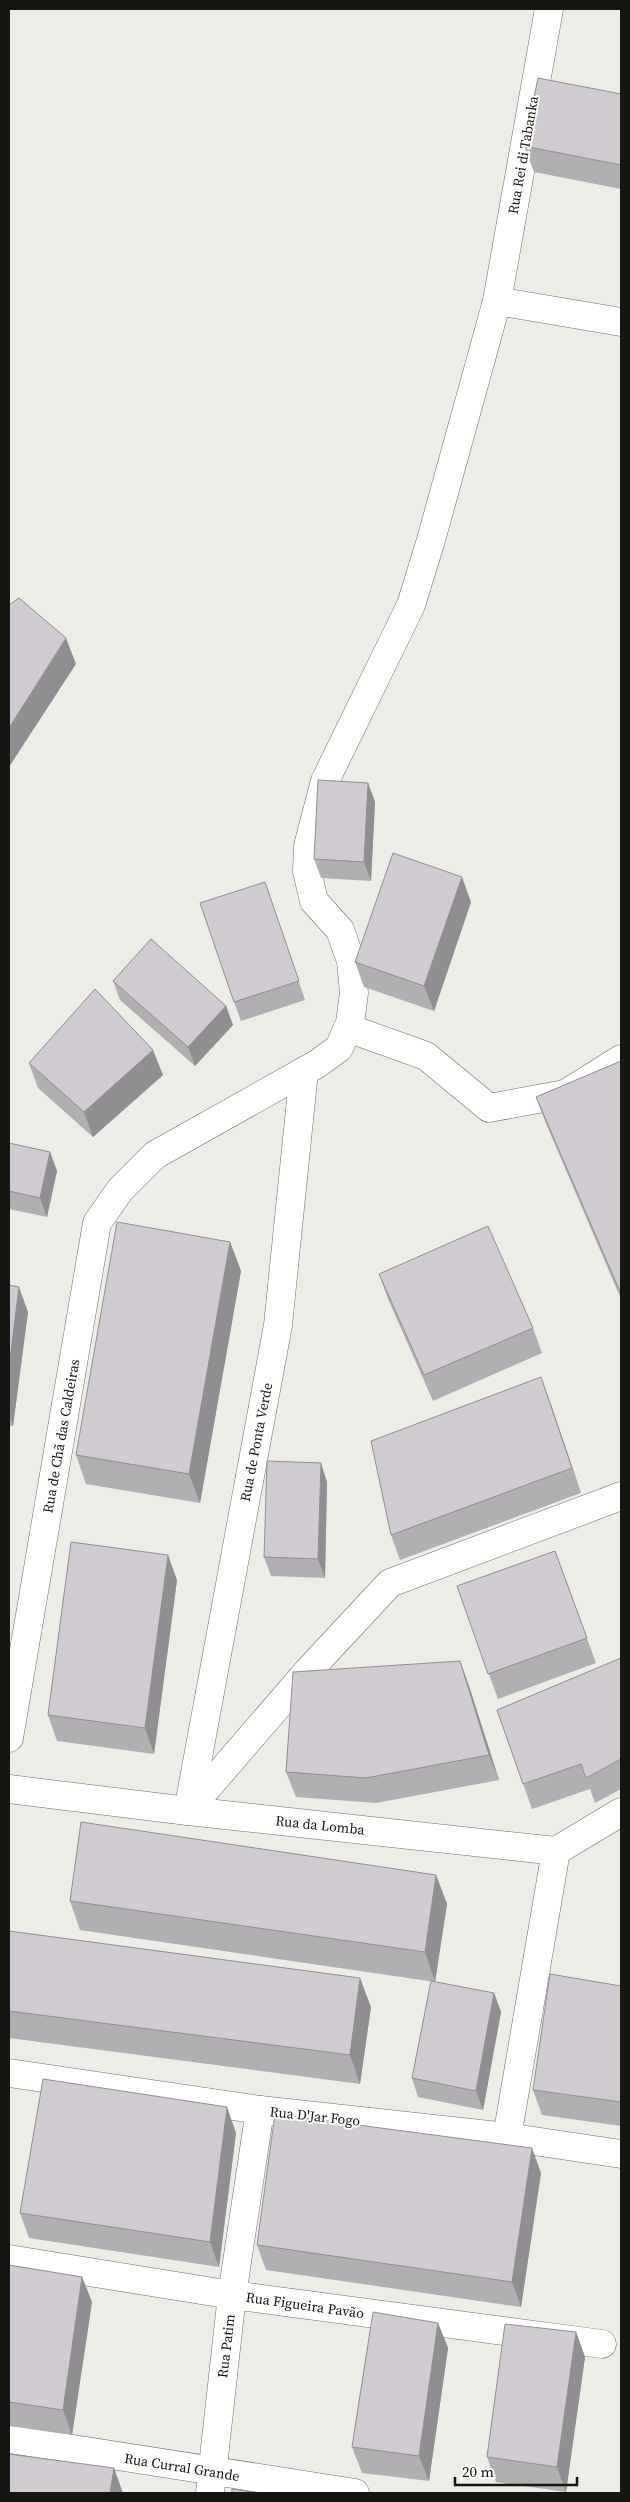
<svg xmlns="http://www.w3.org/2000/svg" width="630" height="2502" font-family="'Source Serif 4',serif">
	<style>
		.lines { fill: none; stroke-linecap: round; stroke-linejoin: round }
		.minor-casing { stroke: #6e6e68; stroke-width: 29 }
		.minor { stroke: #fff; stroke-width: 28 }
		.wall { fill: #b2afb3 }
		.shaded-wall { fill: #918e92 }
		.building { fill: #cfcbd0; stroke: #918e92 }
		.labels { text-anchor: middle; stroke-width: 4; stroke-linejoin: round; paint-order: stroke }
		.street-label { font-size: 14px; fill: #151512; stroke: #fffffe }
	</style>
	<rect width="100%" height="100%" fill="#ecede6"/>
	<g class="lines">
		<defs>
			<g id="minor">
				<polyline points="497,301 621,322"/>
				<polyline points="348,1028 426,1056 489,1108 565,1094 621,1059"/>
				<polyline points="9,1738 97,1223 120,1190 155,1155 317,1064 339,1048 350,1023 354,993 351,961 340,930 314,901 307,871 308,846 325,781 411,605 431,540 497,301 549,9"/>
				<polyline points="9,1789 188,1811 556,1851 621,1812"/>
				<polyline points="188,1810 308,1671 390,1583 621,1496"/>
				<polyline points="188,1811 278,1325 304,1071"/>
				<polyline points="9,2073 260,2110 507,2137 621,2154"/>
				<polyline points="507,2137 556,1851"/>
				<polyline points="9,2259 232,2295 602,2344"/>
				<polyline points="9,2439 355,2493"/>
				<polyline points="210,2493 232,2295 260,2110"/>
			</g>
		</defs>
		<use href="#minor" class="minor-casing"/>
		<use href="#minor" class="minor"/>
	</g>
	<g class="wall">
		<polygon points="621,94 621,189 534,172 524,146"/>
		<polygon points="368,783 375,802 371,881 321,878 314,859"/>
		<polygon points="265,882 305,1000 241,1021 234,1002"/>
		<polygon points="471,902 434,1011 364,987 355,962"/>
		<polygon points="113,981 226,1006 233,1025 195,1066 120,1000"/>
		<polygon points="621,1061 621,1299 547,1126 536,1097"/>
		<polygon points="29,1063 163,1075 93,1137 38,1088"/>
		<polygon points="9,1143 50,1152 57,1171 47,1217 9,1209"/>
		<polygon points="230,1242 241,1271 200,1503 86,1484 76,1455"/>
		<polygon points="379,1274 533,1328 542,1353 433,1401 388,1299"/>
		<polygon points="9,1285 28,1312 13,1426 9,1426"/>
		<polygon points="550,1402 581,1493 400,1560 391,1535"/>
		<polygon points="327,1482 325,1578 271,1576 264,1557"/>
		<polygon points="555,1551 596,1663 498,1699 457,1586"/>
		<polygon points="177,1580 154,1754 57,1741 48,1715"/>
		<polygon points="621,1658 621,1789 595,1803 590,1789 532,1809 497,1710"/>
		<polygon points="460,1661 469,1686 499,1780 376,1803 296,1797 286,1772"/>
		<polygon points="436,1875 447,1904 435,1982 80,1930 70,1901"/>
		<polygon points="9,1931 371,2007 360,2084 9,2038"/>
		<polygon points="621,1986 621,2126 542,2115 533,2090"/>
		<polygon points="494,1993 501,2012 483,2110 418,2097 412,2078"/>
		<polygon points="236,2133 219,2267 29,2238 20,2213"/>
		<polygon points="541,2173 521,2307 266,2270 257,2245"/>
		<polygon points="9,2265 82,2277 92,2302 72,2435 9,2426"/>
		<polygon points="438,2323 448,2348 429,2481 362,2473 352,2447"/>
		<polygon points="576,2332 585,2357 566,2492 496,2482 487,2457"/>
	</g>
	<g class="shaded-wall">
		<polygon points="66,638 76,664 9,767 9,728"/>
		<polygon points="368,783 375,802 371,881 364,862"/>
		<polygon points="462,877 471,902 434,1011 424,986"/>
		<polygon points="226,1006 233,1025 195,1066 188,1047"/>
		<polygon points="153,1050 163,1075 93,1137 84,1112"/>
		<polygon points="50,1152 57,1171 47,1217 40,1198"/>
		<polygon points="230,1242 241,1271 200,1503 189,1474"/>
		<polygon points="19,1287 28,1312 13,1426 9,1413 9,1367"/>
		<polygon points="541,1377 550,1402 581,1493 572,1468"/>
		<polygon points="321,1463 327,1482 325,1578 318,1559"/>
		<polygon points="168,1555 177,1580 154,1754 145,1728"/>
		<polygon points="460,1661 469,1686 499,1780 489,1755"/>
		<polygon points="436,1875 447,1904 435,1982 425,1952"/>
		<polygon points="360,1978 371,2007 360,2084 350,2055"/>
		<polygon points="494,1993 501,2012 483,2110 476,2091"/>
		<polygon points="227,2107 236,2133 219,2267 210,2242"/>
		<polygon points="532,2148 541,2173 521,2307 512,2282"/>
		<polygon points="82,2277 92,2302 72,2435 63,2410"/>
		<polygon points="438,2323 448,2348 429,2481 419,2456"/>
		<polygon points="576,2332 585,2357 566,2492 557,2467"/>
		<polygon points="114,2468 123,2493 110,2493"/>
	</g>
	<g class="building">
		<polygon points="538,78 621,94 621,165 524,146"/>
		<polygon points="19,598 66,638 9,728 9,605"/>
		<polygon points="318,780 368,783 364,862 314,859"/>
		<polygon points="393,853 462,877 424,986 355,962"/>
		<polygon points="265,882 299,981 234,1002 200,903"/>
		<polygon points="151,939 226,1006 188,1047 113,981"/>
		<polygon points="95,989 153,1050 84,1112 29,1063"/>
		<polygon points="621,1061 621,1294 536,1097"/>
		<polygon points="9,1143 50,1152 40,1198 9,1191"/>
		<polygon points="117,1222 230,1242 189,1474 76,1455"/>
		<polygon points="488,1226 533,1328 424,1375 379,1274"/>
		<polygon points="9,1285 19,1287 9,1367"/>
		<polygon points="541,1377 572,1468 391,1535 371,1441"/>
		<polygon points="267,1461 321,1463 318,1559 264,1557"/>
		<polygon points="71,1542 168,1555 145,1728 48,1715"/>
		<polygon points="555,1551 587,1638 488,1674 457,1586"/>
		<polygon points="621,1658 621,1759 586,1778 581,1764 523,1784 497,1710"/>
		<polygon points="460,1661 489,1755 366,1778 286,1772 293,1672"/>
		<polygon points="81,1822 436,1875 425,1952 70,1901"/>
		<polygon points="9,1931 360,1978 350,2055 9,2011"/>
		<polygon points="550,1974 621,1986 621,2102 533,2090"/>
		<polygon points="431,1981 494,1993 476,2091 412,2078"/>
		<polygon points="43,2079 227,2107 210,2242 20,2213"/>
		<polygon points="275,2114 532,2148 512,2282 257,2245"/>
		<polygon points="9,2265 82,2277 63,2410 9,2402"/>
		<polygon points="373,2312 438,2323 419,2456 352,2447"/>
		<polygon points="505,2324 576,2332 557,2467 487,2457"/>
		<polygon points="9,2454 114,2468 110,2493 9,2493"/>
		<polygon points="232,2489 259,2493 232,2493"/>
	</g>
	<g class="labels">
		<g class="street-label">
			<text transform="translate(523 155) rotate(-80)" y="5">Rua Rei di Tabanka</text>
			<text transform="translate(61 1436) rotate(-80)" y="5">Rua de Chã das Caldeiras</text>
			<text transform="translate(256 1442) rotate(-79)" y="5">Rua de Ponta Verde</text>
			<text transform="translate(320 1825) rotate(6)" y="5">Rua da Lomba</text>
			<text transform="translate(315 2116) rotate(6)" y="5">Rua D'Jar Fogo</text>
			<text transform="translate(305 2305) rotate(8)" y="5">Rua Figueira Pavão</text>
			<text transform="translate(226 2346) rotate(-83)" y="5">Rua Patim</text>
			<text transform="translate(182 2467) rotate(9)" y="5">Rua Curral Grande</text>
		</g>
	</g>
	<rect width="630" height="2502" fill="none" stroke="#151512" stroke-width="20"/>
	<path d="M455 2477v8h122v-8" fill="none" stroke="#151512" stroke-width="2.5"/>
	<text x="462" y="2477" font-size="15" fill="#151512" stroke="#fffffe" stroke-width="4" paint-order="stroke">20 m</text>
</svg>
